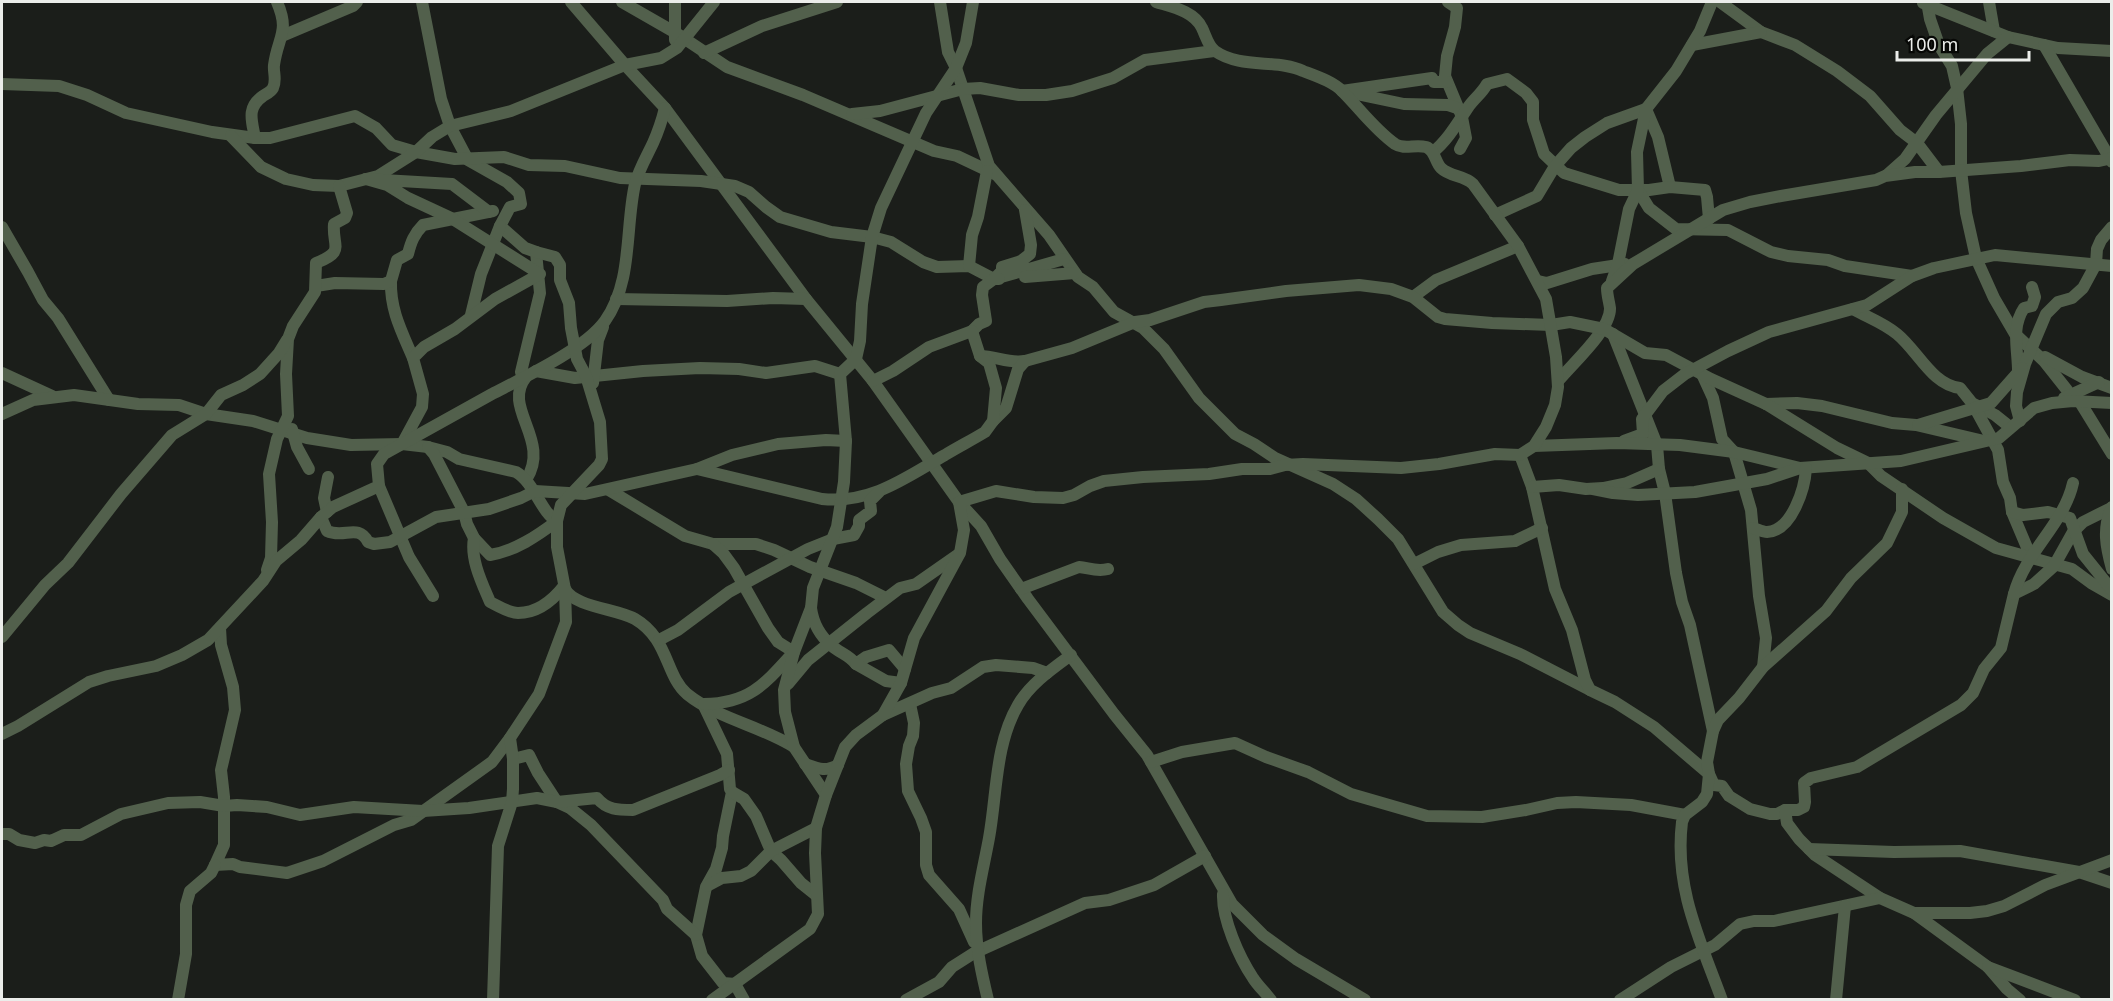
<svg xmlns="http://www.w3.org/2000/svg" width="2113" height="1001" font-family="'Noto Sans',sans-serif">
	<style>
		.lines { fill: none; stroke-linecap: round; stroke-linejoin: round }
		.minor { stroke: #52604c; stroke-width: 12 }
	</style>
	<rect width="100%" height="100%" fill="#1b1e1a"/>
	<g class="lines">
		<g class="minor">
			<polyline points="422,2 441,99 450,126 468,160 507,182 519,193 521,204 510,207 500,226 525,248 536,252 540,293 521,372 522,375 526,376"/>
			<polyline points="571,2 625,65 665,108 806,299 873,381 959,502 981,526 1000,559 1028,599 1114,714 1147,755 1232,904 1263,935 1296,959 1365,1000"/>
			<polyline points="622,2 676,33 727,67 803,95 934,151 957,156 995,174"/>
			<polyline points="675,2 675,40"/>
			<polyline points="940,2 948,52 956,68 989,166 1049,235 1078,277 1093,287 1114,312 1143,328 1164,349 1199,398 1235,434 1254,444 1275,458 1333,484 1356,499 1378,519 1398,539 1443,612 1458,625 1470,633 1520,654 1590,690"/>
			<polyline points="1448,2 1457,8 1455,27 1447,56 1445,76 1462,117 1466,138 1460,149"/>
			<polyline points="1720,2 1761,32 1795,45 1837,71 1870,96 1900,130 1917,143 1939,172"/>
			<polyline points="1927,2 1930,19 1939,45 1952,66 1957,88 1961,124 1961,170 1966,213 1976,258 1994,298 2015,334 2044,361 2067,390 2073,401"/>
			<polyline points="1989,2 1994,31"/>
			<polyline points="1923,3 2008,37 2058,48 2112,51"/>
			<polyline points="282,36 353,6 357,2"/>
			<polyline points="1692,45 1761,32"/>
			<polyline points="2044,45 2112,162"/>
			<polyline points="704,53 762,26 837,2"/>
			<polyline points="1447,82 1434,82 1432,78 1342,91 1404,104 1448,105 1457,108"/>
			<polyline points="2,84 59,86 87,95 126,113 212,132 255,138 270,138 355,116 376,128 392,145 416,152 455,159 504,157 529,165 565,166 620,178 701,181 735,186 749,192 766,207 780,217 831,232 872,237 891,242 923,262 937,267 969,266 994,279"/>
			<polyline points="1646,109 1658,137 1670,187"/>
			<polyline points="852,114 880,111 963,89 980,88 1019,95 1046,95 1072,91 1113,78 1145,60 1214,51"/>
			<polyline points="231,136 261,167 286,179 313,185 339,186 378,176 416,152 432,137 450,126 511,111 625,65 661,58 677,48 714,2"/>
			<path d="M255,138C252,121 246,108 263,96C266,94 271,92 273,88C277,80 273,72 274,65C278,36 290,32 277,2"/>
			<path d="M1433,152C1448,140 1458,122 1469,106C1475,98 1482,93 1487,84L1507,79L1526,93L1533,102V120L1544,154L1564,173L1619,190H1649L1670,187L1705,190L1707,197L1709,219"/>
			<polyline points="1887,175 1905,159 1936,115 1987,54 2008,37"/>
			<polyline points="1638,190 1649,208 1676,229 1728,230 1771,252 1788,256 1828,260 1845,266 1912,276"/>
			<polyline points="1025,210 1031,245 1030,254 1021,261 1002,267 1002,271 994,279 1064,259"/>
			<polyline points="1495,215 1537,196 1555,166 1571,148 1585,137 1607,123 1646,109"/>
			<polyline points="2,227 28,272 43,300 58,318 109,400"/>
			<polyline points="969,266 972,235 978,217 987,171"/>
			<polyline points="1025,277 1075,273"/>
			<path d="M391,281C390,310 402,332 413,358"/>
			<polyline points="1538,281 1547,283 1592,269 1625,264"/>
			<polyline points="1612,281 1618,264 1629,209 1638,190 1637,152 1646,109 1676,71 1700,31 1712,2"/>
			<path d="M316,286L335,283L384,284L391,281L397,260L408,254C411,242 414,234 423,225L493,211"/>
			<polyline points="1413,297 1436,280 1518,246"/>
			<polyline points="616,299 727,301 773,298 806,299"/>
			<path d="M1853,309C1867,317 1884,323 1897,334C1918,351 1932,385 1960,388L1972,403L1995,415L2010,427"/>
			<polyline points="471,315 481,274 500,226"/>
			<polyline points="972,331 979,324 986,321 982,295 983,287 994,279 999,279"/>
			<polyline points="1613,334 1657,445 1659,469 1665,493 1676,573 1682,602 1690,625 1713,731"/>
			<path d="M980,356C996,356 1009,364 1025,361"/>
			<polyline points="2045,357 2082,377 2112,388"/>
			<polyline points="536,371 575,378 643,371 700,368 739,369 766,373 815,366 840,374"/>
			<polyline points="2,373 52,396"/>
			<polyline points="1702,374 1713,398 1722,439 1734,452 1751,510 1759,596 1766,638 1763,667"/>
			<path d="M2018,376C2019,352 2010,329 2024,308L2032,306L2035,297L2032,287"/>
			<path d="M526,377C501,408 552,440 526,480"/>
			<path d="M1559,380C1574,362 1611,329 1610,308C1609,301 1607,295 1607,288L1633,264L1723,210L1750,202L1781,196L1876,180L1885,176L1915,172H1939L2021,166L2070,160L2099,161L2112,158"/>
			<polyline points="593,383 598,340 603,327"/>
			<polyline points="2064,398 2099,382"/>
			<polyline points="2080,402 2112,454"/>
			<polyline points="1766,404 1797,403 1822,406 1892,423 1916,425 1984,441"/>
			<polyline points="1975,408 1998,450 2003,482 2010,498 2012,512 2031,557"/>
			<path d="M2,414L33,400L74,395L138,404L179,405L206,414L253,421L307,438L351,445L402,444L428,447L447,452L459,459L516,472C535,483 541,513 557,521"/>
			<polyline points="993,421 1006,408 1018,369 1025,361 1072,348 1135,322 1150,320 1204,302 1221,300 1286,291 1359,285 1391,289 1413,297 1438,317 1445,319 1492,323 1551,325 1570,322 1604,329 1645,353 1666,355 1711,379 1766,404 1837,448 1868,463 1881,476 1943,518 1996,548 2072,569 2091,583 2112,595"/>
			<polyline points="2020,421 2016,406 2017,392 2025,364 2046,314 2058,302 2072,298 2083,288 2096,264 2097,249 2101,240 2112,227"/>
			<polyline points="1918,425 1991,403 2022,368"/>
			<polyline points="292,429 297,447 309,469"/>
			<polyline points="1624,441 1643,434 1642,419 1663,391 1685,374 1728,351 1769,332 1867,305 1912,276 1934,268 1995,255 2112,266"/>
			<polyline points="402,444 422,407 423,394 413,358 424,347 455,329 495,299 540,274 451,218 408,198 387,185 366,179 452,184 489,212"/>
			<polyline points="1534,446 1617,443 1680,445 1734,452 1800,468 1901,461 1999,438 2034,408 2052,403 2073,401 2112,403"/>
			<path d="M428,447L434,454L464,512L467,524L474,538L490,555C515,551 537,536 557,521"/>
			<polyline points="1520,455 1532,487 1555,589 1572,630 1585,680 1590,690 1615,702 1654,727 1709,774 1714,785 1722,786 1729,796 1750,809 1770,814 1777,814 1785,810 1798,810 1804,807 1805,802 1804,783 1811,778 1857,767 1961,705 1973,693 1984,669 2001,648 2014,594 2034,584 2054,566 2073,532 2083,522 2111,508"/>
			<path d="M697,469L822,499C871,504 905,478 945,455C958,447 972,440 985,432L993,421L996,388L989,363L980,356L972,331L929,347L893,371L873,381"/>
			<polyline points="379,486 409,557 433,596"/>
			<polyline points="1532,487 1559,485 1586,489 1603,488 1627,483 1659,469"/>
			<polyline points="1593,489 1613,493 1638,495 1695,492 1767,479 1800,468"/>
			<polyline points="609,490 685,536 713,544 756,544 774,550 810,567 856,583 886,598"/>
			<path d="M2112,507C2102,528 2106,547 2112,569"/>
			<polyline points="327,512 324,498 328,477"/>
			<polyline points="2012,512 2023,515 2048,512 2070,518 2083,554 2112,590"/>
			<path d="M321,517L327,531C344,539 358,523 368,542L374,544L390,542L436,517L489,509L521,498L535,491L585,494L697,469L732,455L778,444L826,440L846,441"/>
			<path d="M1753,528C1757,529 1763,532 1767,532C1792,531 1805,488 1806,468"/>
			<path d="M474,538C470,559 482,583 490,602C498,606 509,613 518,613C538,613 553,600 564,586"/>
			<polyline points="713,544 723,553 734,568 768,628 778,642 794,652"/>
			<polyline points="1414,564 1438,552 1461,545 1515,541 1542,528"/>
			<path d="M267,570L271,558L272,522L269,474L277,439L288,416L286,374L288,339L293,326L315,292L316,263C346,251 332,247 334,224L345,218L347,213L339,186"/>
			<path d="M565,589C574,607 618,609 635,619C669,639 665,675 687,694C718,719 761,726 794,747"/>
			<path d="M1021,589L1079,567C1089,568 1097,572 1108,569"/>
			<path d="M2014,594C2025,552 2064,524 2073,483"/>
			<path d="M811,608C813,623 820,636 832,646C840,653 849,655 856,664L866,657L889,650L905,669"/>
			<polyline points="220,628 221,645 233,687 235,710 221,770 224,797 224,845 215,865 233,864 240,867 287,873 323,861 394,825 411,820 492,762 510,738"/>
			<polyline points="2,637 45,585 68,563 121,494 172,435 206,414 221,395 243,385 260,374 279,353 287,340"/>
			<polyline points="659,640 678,630 729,592 808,549 833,539 854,535 859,526 859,520 871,511 870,501 879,492"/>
			<polyline points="856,664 886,681 901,683"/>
			<polyline points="788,684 808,660 867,613 900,588 916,584 959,554"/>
			<polyline points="703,704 727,754 730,789 732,792 723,836 722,848 716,869 706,887 696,935 702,956 723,983 735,984 744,1000"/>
			<path d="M704,704C749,703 764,685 792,654"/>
			<polyline points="910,704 914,723 913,736 909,746 906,764 908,791 921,818 926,832 926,865 929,875 959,909 974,942"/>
			<polyline points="883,715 932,693 951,688 983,667 996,665 1033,668 1047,673"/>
			<path d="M2,734L18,726L89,682L108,676L156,666L182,655L208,640L263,581L276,561L301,540L321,517L333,507L379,486L377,464L384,454C420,434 456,414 492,394C523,378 585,349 605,321C633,282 625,228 635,184C639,169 647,156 653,143C658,132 662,120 665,108"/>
			<polyline points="513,759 529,755 538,773 557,802 570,808 591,825 663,900 667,909 696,935"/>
			<polyline points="1151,762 1182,752 1235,743 1266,757 1308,772 1351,794 1427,816 1482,817 1526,810 1557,803 1576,802 1631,805 1685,815"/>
			<path d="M805,764C819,769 825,772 838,765"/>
			<polyline points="732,792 744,799 756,816 771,851 781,860 801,883 816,895"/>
			<polyline points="826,795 794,747 785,712 784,690 794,652 811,608 813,588 837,527 844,482 846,441 840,374 856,359 860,341 862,304 872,237 881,208 926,113 956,68 966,43 973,2"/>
			<polyline points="1785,810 1787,823 1799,839 1815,855 1880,898 1914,913 1988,967 2007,989 2020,1000"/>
			<path d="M2,834H9L19,840L35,843L44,840L51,841L64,835H81L121,814L168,803L200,802L224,806L237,805L267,807L300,815L354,807L423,811L469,808L537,798L557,802L597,798C607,810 618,810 633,810L720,775L729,770"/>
			<polyline points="1809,849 1894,852 1960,851 2079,872 2112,883"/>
			<polyline points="707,886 722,878 741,876 751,871 771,851 816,828"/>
			<path d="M1223,894C1222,919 1239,957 1253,978C1258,986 1265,992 1271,1000"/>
			<polyline points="1914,913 1970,913 1987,911 2004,906 2045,885 2112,860"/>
			<polyline points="1988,967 2075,1000"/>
			<polyline points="178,1000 186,954 186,905 190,891 211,873 215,865"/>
			<polyline points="493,1000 498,846 512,802 513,789 513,759 510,738 539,694 566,622 565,589 557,547 557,521 561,505 599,465 602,459 600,422 586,376 577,359 571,328 569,303 560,280 560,265 555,257 536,252"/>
			<path d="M712,1000L810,929L818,914L815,853L816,828L826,795L845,747L856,735L883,715L901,683L914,638L960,553L964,530L959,502L996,491L1034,497L1063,498L1074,495L1090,486L1104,481L1143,477L1209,474L1242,469H1270L1285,465L1303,464L1401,468L1439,464L1495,454L1520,455L1534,446L1546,427L1555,405L1558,387L1556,357L1546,299L1518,246L1473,184C1464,175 1450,177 1441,168C1435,162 1435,150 1426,147C1415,144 1404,150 1395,144C1375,130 1360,109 1343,92C1334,82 1316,76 1303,71C1278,59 1240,69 1215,51C1208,46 1206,36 1202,28C1194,11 1172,7 1156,2"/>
			<polyline points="906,1000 939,982 952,967 974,953 1085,903 1109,900 1154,885 1205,856"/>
			<path d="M988,1000C982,975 976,949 976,923C976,894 984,866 989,838C997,794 995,744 1018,705C1030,684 1052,669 1071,655"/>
			<polyline points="1620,1000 1671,967 1715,945 1740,924 1754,921 1774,921 1880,898"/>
			<path d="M1722,1000C1700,940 1674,887 1682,822L1685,815L1702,802L1707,794L1709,774L1707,762L1713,731L1718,720L1739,698L1763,667L1826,611L1851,578L1887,543L1902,512V489"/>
			<polyline points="1836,1000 1845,906"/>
		</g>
	</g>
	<rect width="2113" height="1001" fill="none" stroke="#ebedea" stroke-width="6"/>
	<path d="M1897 51v9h132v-9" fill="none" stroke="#ebedea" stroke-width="3"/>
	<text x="1906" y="51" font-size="18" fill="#ebedea" stroke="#070806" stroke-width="4.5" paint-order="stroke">100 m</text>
</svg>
